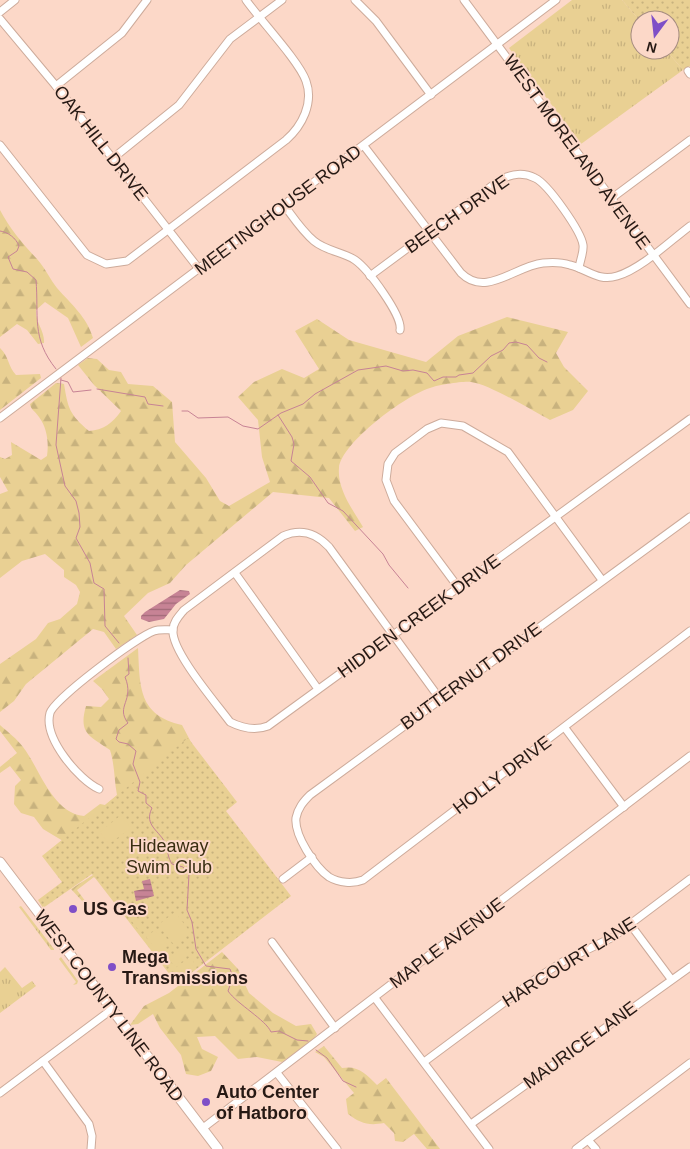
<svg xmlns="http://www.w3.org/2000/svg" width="690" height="1149" font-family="Arial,sans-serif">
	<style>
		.grass { fill: url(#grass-tufts) }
		.forest { fill: url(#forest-firs) }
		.park { fill: url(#park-dots) }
		.garden { fill: url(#garden-furrows) }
		.pitch { fill: #e9d093 }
		.water { fill: url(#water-rules) }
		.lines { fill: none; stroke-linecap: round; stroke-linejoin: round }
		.stream { stroke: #c78395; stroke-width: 1 }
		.minor-casing { stroke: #cdab9b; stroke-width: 9 }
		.major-casing { stroke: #cdab9b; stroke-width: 11 }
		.minor { stroke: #fff; stroke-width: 7 }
		.major { stroke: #fff; stroke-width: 9 }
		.poi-dot { fill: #7f4fc7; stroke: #fcd8c8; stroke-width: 2 }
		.labels { text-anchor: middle; stroke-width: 4; stroke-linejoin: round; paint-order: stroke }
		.street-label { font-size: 18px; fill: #261914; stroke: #fcd8c8 }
		.park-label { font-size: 18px; fill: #392e11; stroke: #fcd8c8 }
		.poi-label { font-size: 18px; font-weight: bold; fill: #261914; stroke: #fcd8c8; text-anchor: start }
	</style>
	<defs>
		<pattern id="grass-tufts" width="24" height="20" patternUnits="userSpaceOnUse" patternTransform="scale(1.25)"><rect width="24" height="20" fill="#e9d093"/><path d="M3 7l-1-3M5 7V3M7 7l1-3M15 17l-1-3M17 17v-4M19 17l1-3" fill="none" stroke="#c8b27e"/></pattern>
		<pattern id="forest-firs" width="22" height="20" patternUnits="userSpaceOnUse" patternTransform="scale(1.25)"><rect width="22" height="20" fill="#e9d093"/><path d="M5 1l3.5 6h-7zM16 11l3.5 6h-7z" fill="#c8b27e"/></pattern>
		<pattern id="park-dots" width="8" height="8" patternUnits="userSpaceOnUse" patternTransform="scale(1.25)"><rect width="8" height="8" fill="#e9d093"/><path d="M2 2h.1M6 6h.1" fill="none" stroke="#c8b27e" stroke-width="1.8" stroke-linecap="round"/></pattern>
		<pattern id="garden-furrows" width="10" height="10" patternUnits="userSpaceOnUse" patternTransform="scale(1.25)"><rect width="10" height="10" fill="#e9d093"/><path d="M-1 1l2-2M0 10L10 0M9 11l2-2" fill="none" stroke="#c8b27e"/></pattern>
		<pattern id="water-rules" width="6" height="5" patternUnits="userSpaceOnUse" patternTransform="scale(1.25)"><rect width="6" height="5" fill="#c78395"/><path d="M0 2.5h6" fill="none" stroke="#a16a78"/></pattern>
	</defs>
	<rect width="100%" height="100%" fill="#fcd8c8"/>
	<g class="grass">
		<polygon points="572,0 622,0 640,21 640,50 666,50 683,70 581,144 509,48"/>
		<polygon points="21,906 54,949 54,950 51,950 19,907"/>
		<polygon points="61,957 78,981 77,984 73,985 76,982 59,959"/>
		<polygon points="5,967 22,988 32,981 36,986 0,1013 0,972"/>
	</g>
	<g class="forest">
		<path d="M0,210C10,229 23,244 37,259C45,268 50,279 57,288C71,304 87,317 93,338L81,347L68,318L45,302L36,310C35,322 45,331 44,343L38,344L27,330L17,324L0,337Z"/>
		<path d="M507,317L568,332L556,353L564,367L588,391L573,410L550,420C533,411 489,384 471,382C463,381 438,385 430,388C406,395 341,443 339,468C337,489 353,510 363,527L355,531L329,498L273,492L186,565L170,583L148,593L124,616L137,635L116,649L104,632L93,629L26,684L14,701L0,712V664L36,639L48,623L60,619L77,604L80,592L76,585L64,577V570L45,554L22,561L0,578V494L8,491L0,477V457L5,459L12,455L11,442L41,460L47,456C49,442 47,428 39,417C35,411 31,410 30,404L56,383L64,384C68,408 69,414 89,431C103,430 113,423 121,411L94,385L78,365L88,358L97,359L109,370L121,372L128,384L153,386L172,402L175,442L206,478L220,501L229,506L270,482L262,457L258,420L238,397L254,382L282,369L304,378L319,369L295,331L317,319L349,340L426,362L458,336Z"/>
		<path d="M0,348C9,356 8,367 16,375L40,374L41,378L0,410Z"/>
		<path d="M138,648C140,687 138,715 182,725L192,744L63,841L43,829L34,817L21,813L14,804L15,786L21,780L10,766L0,773V767L17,753L0,731V725C8,732 17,739 23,747C40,769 52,813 84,816L100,804L105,805L117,795C114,780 115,766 110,750C90,736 78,734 86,706L101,707L109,699L102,689L93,681Z"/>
		<polygon points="222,952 238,969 249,993 273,1013 296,1026 311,1024 317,1034 312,1041 282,1062 257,1057 238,1059 215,1036 197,1037 202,1049 218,1057 211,1071 198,1076 186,1074 181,1055 160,1028 153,1014 138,1024 130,1025 144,1006 169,993"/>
		<path d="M324,1046L342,1068C358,1065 366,1074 377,1085L386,1078L440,1149H427L414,1134L403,1142L395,1141L394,1133L384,1123C368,1126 360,1123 348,1114L346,1099L354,1093L324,1057L315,1052Z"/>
	</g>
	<g class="park">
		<polygon points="622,0 690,0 690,66 683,70 666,50 670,50 670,20 640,21"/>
		<polygon points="188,738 237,802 226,811 291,896 177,984 92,874 43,908 38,900 62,882 42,856"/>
	</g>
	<polygon class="garden" points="93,875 97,879 94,877 77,890 86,902 83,902 71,889"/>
	<g class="pitch">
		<polygon points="121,815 131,828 109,844 100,832"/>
		<polygon points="131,910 145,928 140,932 126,914"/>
		<polygon points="175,912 191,933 175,946 158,925"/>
		<polygon points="155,930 168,946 159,953 146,937"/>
		<polygon points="183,948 188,955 174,966 169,959"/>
		<polygon points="190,957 195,964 181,974 175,968"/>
	</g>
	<g class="water">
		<polygon points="180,590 189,591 190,594 176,604 164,619 149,622 141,619 141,616 145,612"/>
		<polygon points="150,879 154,896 136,901 134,891 144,889 142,881"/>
	</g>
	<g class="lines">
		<g class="stream">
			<path d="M0,231C8,232 16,238 19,246L17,251L8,257L13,269L27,272L36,280C39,316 31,338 56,369"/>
			<polyline points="61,378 56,445 65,486 76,501 79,513 80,527 76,538 90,563 94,583 104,589 105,626 119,643"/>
			<polyline points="61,380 68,382 73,392 91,390"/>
			<polyline points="97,389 145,397 148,404 163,406"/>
			<polyline points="182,411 188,411 198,418 228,417 243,426 258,429 281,413 303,404 315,394 358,370 386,366 403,371 413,370 427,373 434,381 443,377 456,377 459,375 473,373 491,356 503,350 509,343 516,342 527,345 539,358 547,362"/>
			<polyline points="278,415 292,437 294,444 291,461 310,477 328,503 343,511 383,554 389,565 408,588"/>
			<path d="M128,658L129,674L125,677C135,701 115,706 128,723L119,730L116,739L119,742L128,744L136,751L133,764L140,782L138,791L146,795V803L152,808C143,826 161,831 166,845C168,852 168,858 172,864L183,867L189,874L187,910L192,922L196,949L206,966L230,969L233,977L228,991C237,1004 266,1020 271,1032L279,1031L297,1040L308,1041"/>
			<polyline points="316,1050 327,1058 343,1081 356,1087"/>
		</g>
		<defs>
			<g id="minor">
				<polyline points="355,0 376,21 431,95"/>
				<polyline points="464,0 690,304"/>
				<polyline points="0,12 15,0"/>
				<polyline points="0,19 56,86 199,269"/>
				<polyline points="688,71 690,74"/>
				<polyline points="56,86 122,33 147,0"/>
				<path d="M0,145L87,255L106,264L127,261L286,140C302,126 314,103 306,81C299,61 260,20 246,0"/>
				<path d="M364,146L461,273C486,298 515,266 543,263C552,262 561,262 570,265C587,269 598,282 617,276C641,269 670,241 690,226"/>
				<polyline points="112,159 179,105 230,39 282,0"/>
				<polyline points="612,198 690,140"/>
				<path d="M284,205C293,217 302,231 314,241C326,251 343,252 355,260C368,269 403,316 400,330"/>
				<path d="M370,276L501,179C513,174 523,172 535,178C548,184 581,231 583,245C584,252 580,260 579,268"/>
				<polyline points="0,418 556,0"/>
				<path d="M690,517L310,795C303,802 298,808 296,818C294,835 315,867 329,877C339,883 353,884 363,880L690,631"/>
				<polyline points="235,573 318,689"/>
				<polyline points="458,587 394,501 386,480 388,464 395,453 427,429 441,423 463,426 508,452 602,580"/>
				<path d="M440,699L329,547C316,533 301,528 283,536L184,610C179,616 173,622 173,630C171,651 216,703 230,722C242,728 255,731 268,726L690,419"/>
				<polyline points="565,728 624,807"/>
				<path d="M99,789C79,780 43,738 50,713C54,699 137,637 154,631C160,629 166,630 173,630"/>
				<polyline points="283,879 312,857"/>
				<polyline points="630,924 671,979"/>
				<polyline points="272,942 335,1028"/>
				<polyline points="375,998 489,1149"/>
				<polyline points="43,1061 89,1124 92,1136 91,1149"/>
				<polyline points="424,1062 537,978 564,961 613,937 690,879"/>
				<polyline points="277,1073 337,1149"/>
				<polyline points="0,1093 111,1010"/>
				<polyline points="471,1124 690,967"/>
				<polyline points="203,1128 690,756"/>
				<polyline points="588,1140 596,1149"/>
				<polyline points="576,1149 690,1063"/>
			</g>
			<polyline id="major" points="0,862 218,1149"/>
		</defs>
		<use href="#minor" class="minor-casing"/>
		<use href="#major" class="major-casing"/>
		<use href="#minor" class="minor"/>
		<use href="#major" class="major"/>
	</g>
	<g class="poi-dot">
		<circle cx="73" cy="909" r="5"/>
		<circle cx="112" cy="967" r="5"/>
		<circle cx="206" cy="1102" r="5"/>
	</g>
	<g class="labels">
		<g class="street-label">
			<text transform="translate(101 143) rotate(52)" y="6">OAK HILL DRIVE</text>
			<text transform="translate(577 152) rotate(54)" y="6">WEST MORELAND AVENUE</text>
			<text transform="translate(278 210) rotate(-37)" y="6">MEETINGHOUSE ROAD</text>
			<text transform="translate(457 214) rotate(-35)" y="6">BEECH DRIVE</text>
			<text transform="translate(419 616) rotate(-36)" y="6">HIDDEN CREEK DRIVE</text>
			<text transform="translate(471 676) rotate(-36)" y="6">BUTTERNUT DRIVE</text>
			<text transform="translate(502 775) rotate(-37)" y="6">HOLLY DRIVE</text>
			<text transform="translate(447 943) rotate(-37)" y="6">MAPLE AVENUE</text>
			<text transform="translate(569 962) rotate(-32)" y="6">HARCOURT LANE</text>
			<text transform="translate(109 1006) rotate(53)" y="6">WEST COUNTY LINE ROAD</text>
			<text transform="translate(580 1045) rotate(-36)" y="6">MAURICE LANE</text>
		</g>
		<g class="park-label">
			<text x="169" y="852">Hideaway<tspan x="169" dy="21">Swim Club</tspan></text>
		</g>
		<g class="poi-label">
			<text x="83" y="915">US Gas</text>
			<text x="122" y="963">Mega<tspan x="122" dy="21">Transmissions</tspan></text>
			<text x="216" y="1098">Auto Center<tspan x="216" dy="21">of Hatboro</tspan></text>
		</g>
	</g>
	<g transform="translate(655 35) rotate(195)"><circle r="24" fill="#fcd8c8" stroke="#a68c80"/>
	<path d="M0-4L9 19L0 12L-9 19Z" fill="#7f4fc7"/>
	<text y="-8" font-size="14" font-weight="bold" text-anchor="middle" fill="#261914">N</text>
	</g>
</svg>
